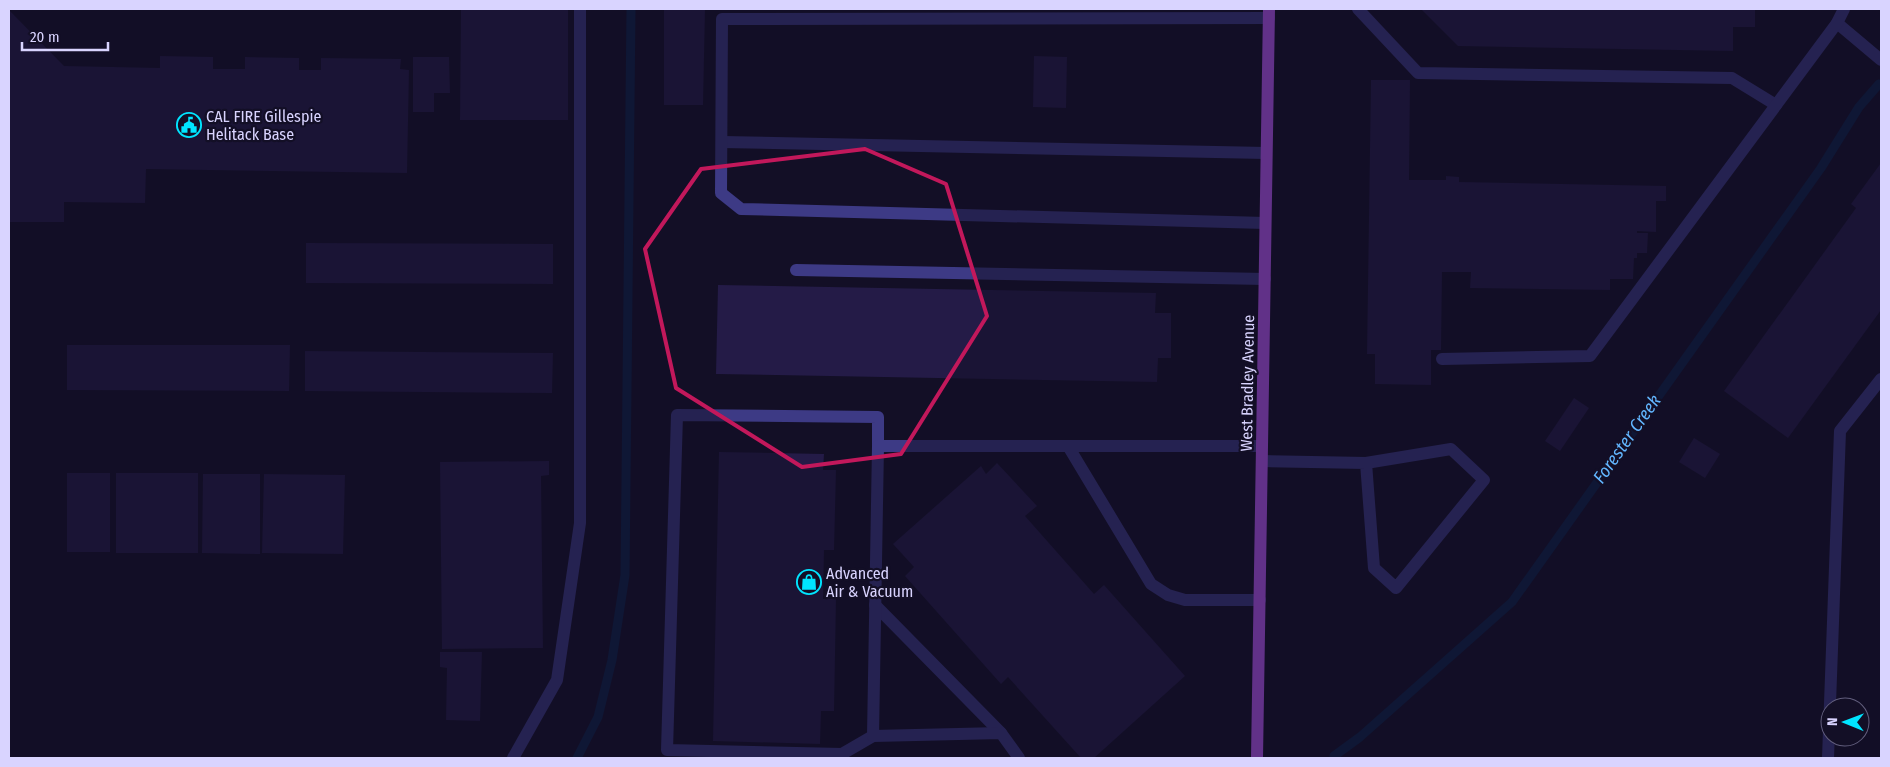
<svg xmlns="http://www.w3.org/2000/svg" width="1890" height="767" font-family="'Fira Sans Condensed',sans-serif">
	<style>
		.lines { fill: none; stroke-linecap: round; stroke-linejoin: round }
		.stream { stroke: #0c2248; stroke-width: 9 }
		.building { fill: #241b47 }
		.minor { stroke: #3d3a85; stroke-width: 12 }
		.major { stroke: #c25bff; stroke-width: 12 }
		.marked { fill: none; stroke: #c2185b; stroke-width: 4; stroke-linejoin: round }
		.labels { text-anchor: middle; stroke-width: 4.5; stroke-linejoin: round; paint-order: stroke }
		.poi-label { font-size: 16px; fill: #d9d4ff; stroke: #130f26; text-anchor: start }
		.street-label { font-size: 16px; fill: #d9d4ff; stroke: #130f26 }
		.water-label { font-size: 18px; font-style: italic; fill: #62b6ff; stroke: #130f26 }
	</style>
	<rect width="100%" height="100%" fill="#130f26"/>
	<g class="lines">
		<g class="stream">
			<polyline points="1334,756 1360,737 1512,602 1821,168 1859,107 1879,84"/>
			<polyline points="577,758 598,717 612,660 625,575 631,9"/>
		</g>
	</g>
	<g class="building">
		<polygon points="461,9 568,9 568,120 460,120"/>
		<polygon points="664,9 705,9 703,105 664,105"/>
		<polygon points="1421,9 1755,9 1755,27 1733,27 1733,51 1458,46"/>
		<polygon points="9,10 64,66 160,68 160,56 213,57 213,69 245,69 245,57 299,58 299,70 321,70 321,58 401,59 400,69 409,70 407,173 146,169 145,203 64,202 64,222 9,222"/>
		<polygon points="1034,56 1067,57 1066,108 1033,107"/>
		<polygon points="413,57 449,57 450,93 434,93 434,112 413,112"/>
		<polygon points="1371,80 1410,80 1409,180 1446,180 1446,176 1459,177 1459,182 1666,186 1666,201 1656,201 1656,232 1637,231 1637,233 1648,233 1647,253 1637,253 1637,258 1634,258 1633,279 1610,279 1610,290 1470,288 1471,272 1442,272 1441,350 1431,350 1431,385 1375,384 1375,354 1367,354"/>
		<polygon points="1881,163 1881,310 1788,438 1724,391 1856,208 1851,204"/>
		<polygon points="306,243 553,244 553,284 306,283"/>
		<polygon points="718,285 1156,293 1155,313 1171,313 1171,358 1158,358 1157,382 716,374"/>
		<polygon points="67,345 290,345 289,391 67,390"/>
		<polygon points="305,351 553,353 552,393 305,391"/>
		<polygon points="1574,398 1589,408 1560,451 1545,441"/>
		<polygon points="1694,438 1720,454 1705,478 1679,462"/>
		<polygon points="719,452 824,454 823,470 836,470 834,550 824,550 823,599 836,599 834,711 821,711 820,744 713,741"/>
		<polygon points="549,461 549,475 541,476 543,648 442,649 440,462"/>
		<polygon points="997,463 1037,506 1025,516 1094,594 1104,585 1185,676 1094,758 1081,758 1008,677 1001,684 905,576 914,567 893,544 981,466 986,474"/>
		<rect x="67" y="473" width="43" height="79"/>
		<rect x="116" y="473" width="82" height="80"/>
		<polygon points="203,474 260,474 260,554 202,553"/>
		<polygon points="264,474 345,475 343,554 262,553"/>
		<polygon points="440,652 482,652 480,721 446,720 447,668 440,667"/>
	</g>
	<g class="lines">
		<g class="minor">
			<polyline points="1358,9 1418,73 1732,78 1776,105"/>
			<polyline points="1837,23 1881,60"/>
			<polyline points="722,142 1266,153"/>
			<polyline points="1265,223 741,209 721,193 722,19 1269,18"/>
			<polyline points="796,270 1265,279"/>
			<polyline points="1442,359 1590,356 1837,23 1844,9"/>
			<polyline points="1068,446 1151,584 1168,595 1185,600 1260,600"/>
			<polyline points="1262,461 1366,463 1451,449 1484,480 1396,588 1374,568 1366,463"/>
			<polyline points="875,605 1001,733"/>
			<polyline points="873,736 842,754 667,750 677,415 878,417 878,446"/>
			<polyline points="513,758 557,680 580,523 580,9"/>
			<polyline points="1019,758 1001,733 873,736 878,446 1262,446"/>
			<polyline points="1828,758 1840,431 1881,379"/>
		</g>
		<polyline class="major" points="1257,758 1269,9"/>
	</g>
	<path d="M0 0H1890V767H0ZM865,149L946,184L987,316L901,454L802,467L676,388L645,249L701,169Z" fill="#130f26" fill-opacity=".55" fill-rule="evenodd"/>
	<path class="marked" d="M865,149L946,184L987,316L901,454L802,467L676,388L645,249L701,169Z"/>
	<defs>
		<symbol id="civic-ring" viewBox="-11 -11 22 22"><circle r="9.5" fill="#130f26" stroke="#00e5ff" stroke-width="1.5"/><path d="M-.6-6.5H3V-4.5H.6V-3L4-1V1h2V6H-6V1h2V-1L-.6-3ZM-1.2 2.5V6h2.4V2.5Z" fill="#00e5ff"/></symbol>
		<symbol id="shop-ring" viewBox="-11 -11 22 22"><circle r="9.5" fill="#130f26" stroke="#00e5ff" stroke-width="1.5"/><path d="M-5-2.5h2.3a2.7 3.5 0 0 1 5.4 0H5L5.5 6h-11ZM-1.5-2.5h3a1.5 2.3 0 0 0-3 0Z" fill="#00e5ff"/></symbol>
	</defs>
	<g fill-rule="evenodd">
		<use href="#civic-ring" x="175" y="111" width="28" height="28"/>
		<use href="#shop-ring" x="795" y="568" width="28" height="28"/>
	</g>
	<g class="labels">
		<g class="poi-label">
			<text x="206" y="122">CAL FIRE Gillespie<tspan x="206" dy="18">Helitack Base</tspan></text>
			<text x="826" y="579">Advanced<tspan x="826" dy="18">Air &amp; Vacuum</tspan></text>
		</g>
		<g class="street-label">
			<text transform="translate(1247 383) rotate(-89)" y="6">West Bradley Avenue</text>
		</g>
		<g class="water-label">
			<text transform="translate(1627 439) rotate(-55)" y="6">Forester Creek</text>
		</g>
	</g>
	<rect width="1890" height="767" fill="none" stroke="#d9d4ff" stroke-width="20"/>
	<g transform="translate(1845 722) rotate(271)"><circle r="24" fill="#130f26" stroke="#625e7d"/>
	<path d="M0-4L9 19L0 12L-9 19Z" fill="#00e5ff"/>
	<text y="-8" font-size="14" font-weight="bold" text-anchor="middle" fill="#d9d4ff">N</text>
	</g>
	<path d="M22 42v8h86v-8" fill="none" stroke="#d9d4ff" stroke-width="2.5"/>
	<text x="30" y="42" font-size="15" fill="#d9d4ff" stroke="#130f26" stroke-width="4" paint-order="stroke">20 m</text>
</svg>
